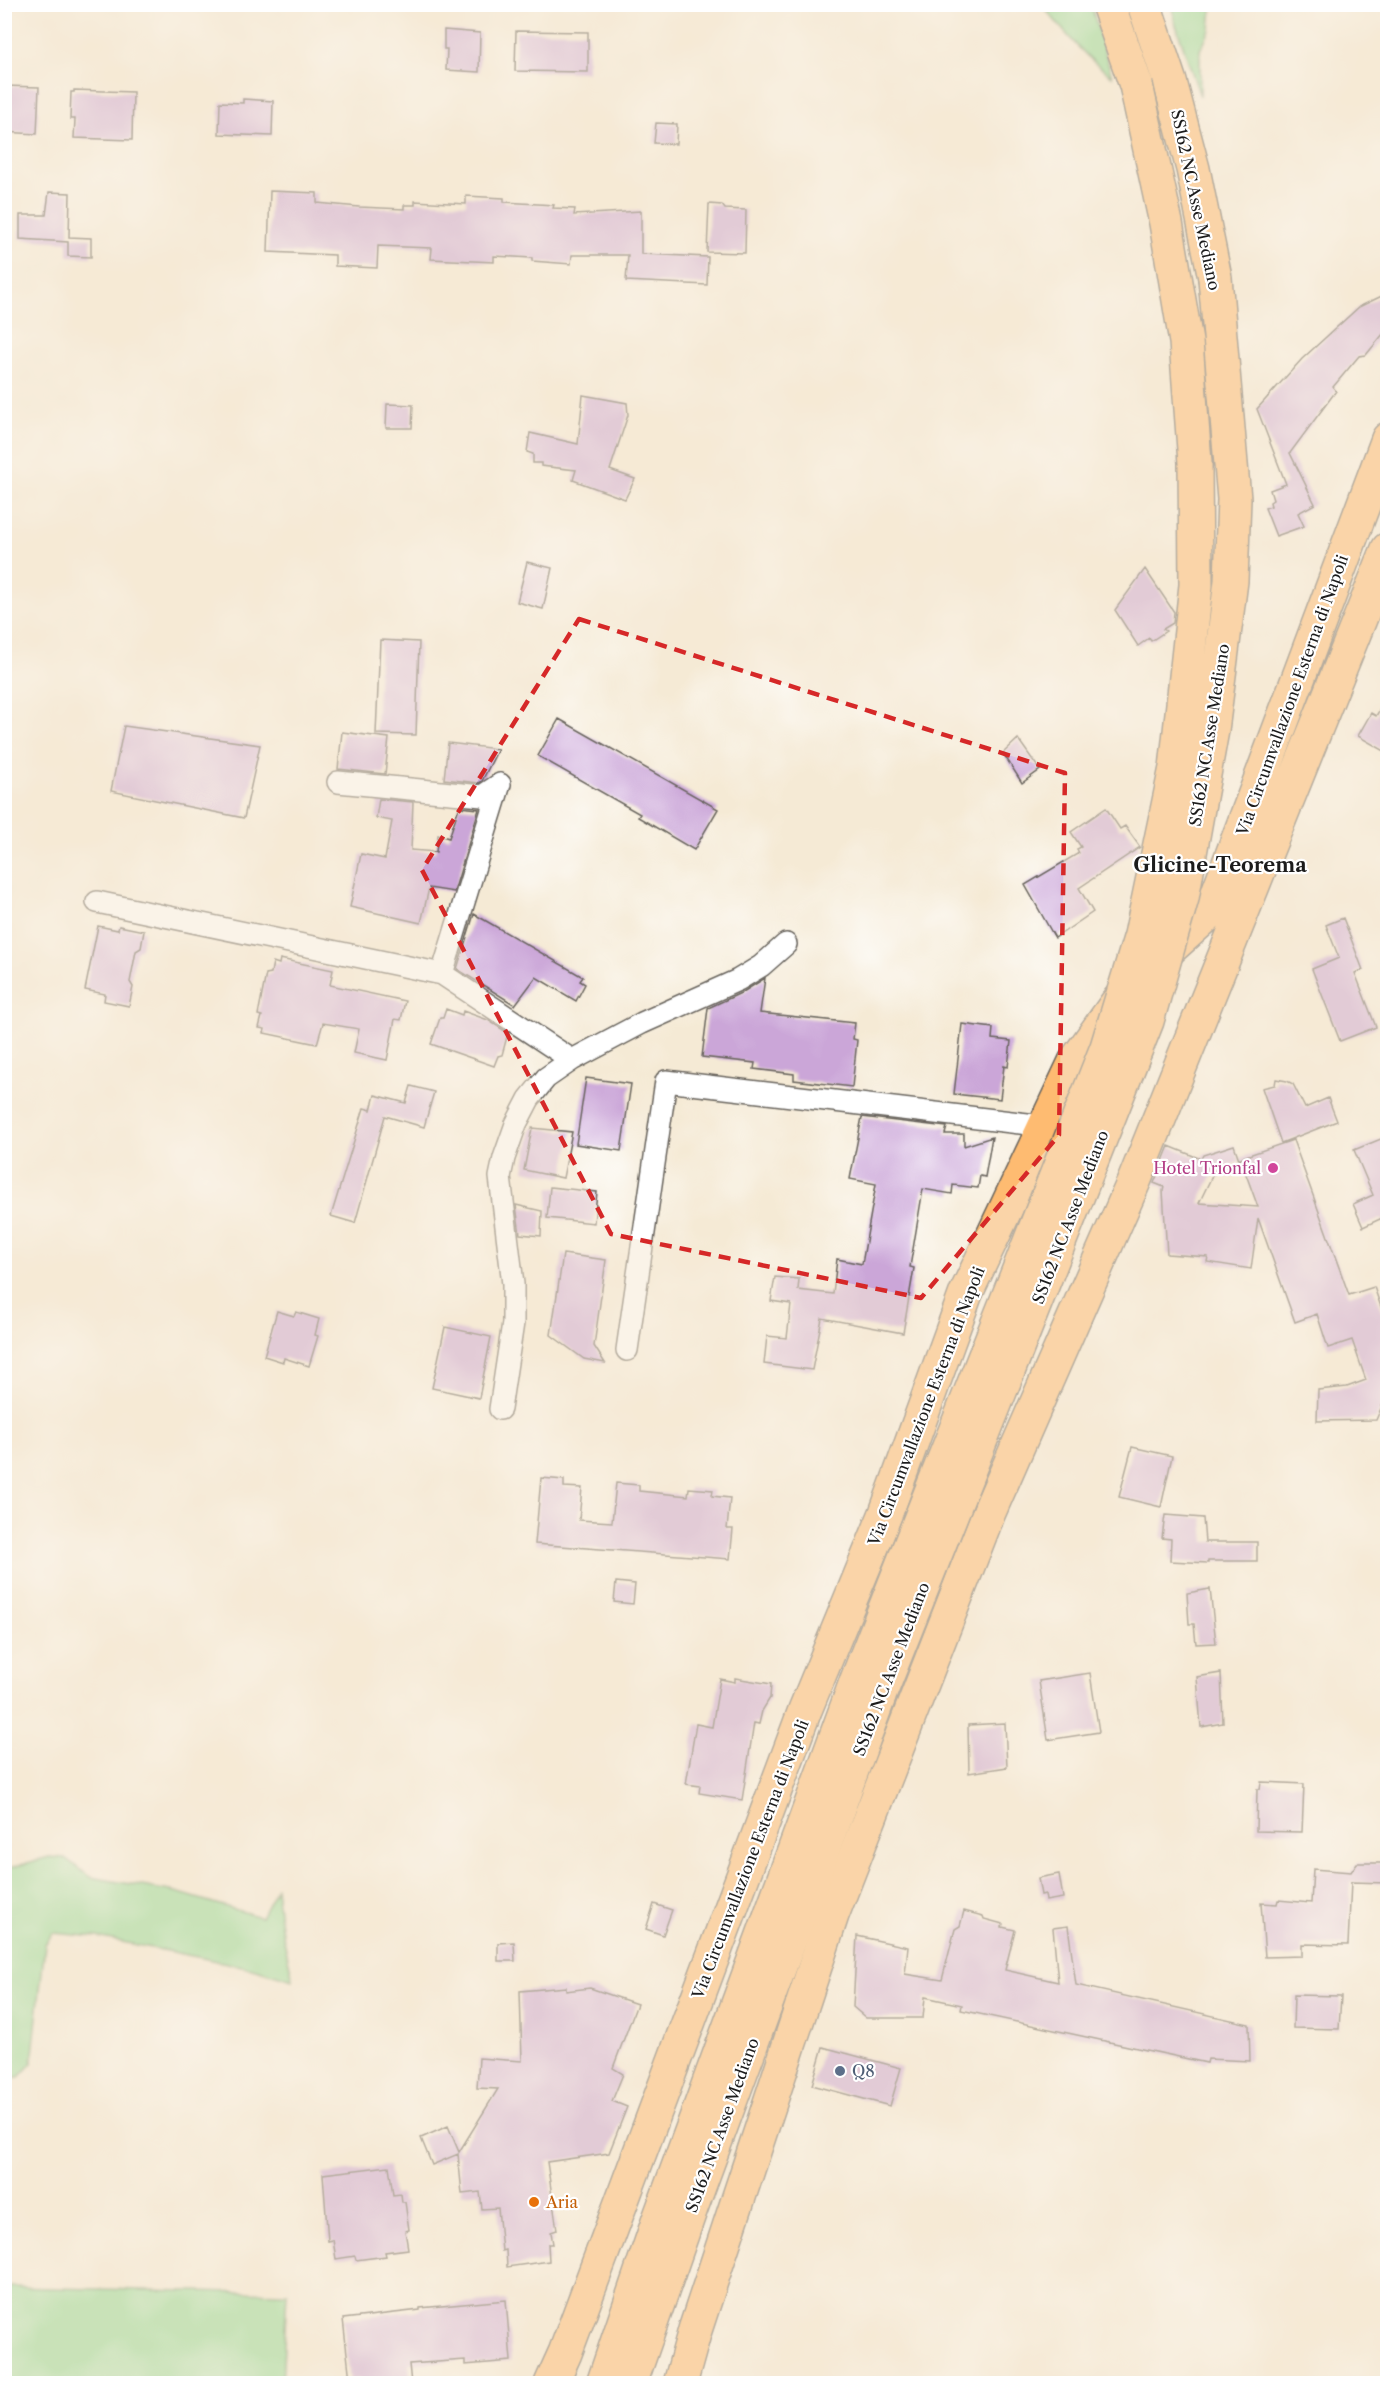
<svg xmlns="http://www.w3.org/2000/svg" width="1392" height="2388" font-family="'Libre Caslon Text',serif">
  <rect width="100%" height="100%" fill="#fff"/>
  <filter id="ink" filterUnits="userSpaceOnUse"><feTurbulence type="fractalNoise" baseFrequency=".0167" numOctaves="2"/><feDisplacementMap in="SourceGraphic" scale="12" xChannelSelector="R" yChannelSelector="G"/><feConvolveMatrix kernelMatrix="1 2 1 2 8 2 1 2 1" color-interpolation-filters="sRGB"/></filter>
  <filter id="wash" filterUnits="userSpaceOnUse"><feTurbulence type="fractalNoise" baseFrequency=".008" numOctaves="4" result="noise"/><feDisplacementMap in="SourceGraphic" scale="24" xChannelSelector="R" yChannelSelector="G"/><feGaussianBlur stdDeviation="1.35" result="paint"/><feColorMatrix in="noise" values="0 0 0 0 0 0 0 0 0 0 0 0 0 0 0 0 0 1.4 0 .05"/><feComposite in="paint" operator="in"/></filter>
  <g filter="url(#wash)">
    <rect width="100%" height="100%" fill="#f5ead5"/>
    <path fill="#92da95" stroke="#577b58" stroke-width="1.5" d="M 1042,5 L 1091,5 L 1112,76 C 1084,57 1063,30 1042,5 Z
      M 1173,5 L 1212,5 L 1210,30 L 1200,50 L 1200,96 L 1174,19 Z
      M 49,1857 L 65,1858 L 90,1877 L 176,1892 L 261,1917 L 276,1888 L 281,1927 L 293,1980 L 252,1968 L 97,1937 L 53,1933 L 45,1944 L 32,2063 L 19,2077 L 6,2078 L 5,2085 L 5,1869 Z
      M 5,2287 L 287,2293 L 282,2383 L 5,2383 Z"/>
    <g id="blocks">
      <path fill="#cba6d8" d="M 444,30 L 480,33 L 479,72 L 446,70 L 447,49 L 444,49 Z
        M 516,31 L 588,32 L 588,72 L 515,71 Z
        M 4,86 L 39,87 L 37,134 L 4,132 Z
        M 74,90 L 133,92 L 132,140 L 74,138 L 75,119 L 70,119 L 71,92 L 74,92 Z
        M 243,99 L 273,101 L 272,136 L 219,134 L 220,102 L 243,103 Z
        M 656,123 L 677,124 L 676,144 L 654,143 Z
        M 270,191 L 317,193 L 317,203 L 359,207 L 404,209 L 404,205 L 415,205 L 415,201 L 466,204 L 466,196 L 504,198 L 504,202 L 554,205 L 553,208 L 575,209 L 574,215 L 641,211 L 641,254 L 708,257 L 707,285 L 626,281 L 628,255 L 572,255 L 571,264 L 532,261 L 532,258 L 494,256 L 494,262 L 431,259 L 432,248 L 378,246 L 377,268 L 335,266 L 335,255 L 268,252 Z
        M 49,192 L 70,193 L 69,237 L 91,238 L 91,257 L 68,256 L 68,242 L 20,239 L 20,215 L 46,215 Z
        M 709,204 L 722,205 L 725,209 L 746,210 L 745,253 L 707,252 Z
        M 1388,293 L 1388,328 L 1366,355 L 1359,356 L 1333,387 L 1336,391 L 1290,453 L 1315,504 L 1298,513 L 1304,526 L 1276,536 L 1265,508 L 1271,506 L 1270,502 L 1273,500 L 1270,490 L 1286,484 L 1257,409 L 1302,359 L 1359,307 Z
        M 583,395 L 627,403 L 628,415 L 610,470 L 635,479 L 625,499 L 573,480 L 576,470 L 541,466 L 541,463 L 533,463 L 533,454 L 527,452 L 530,433 L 578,444 Z
        M 387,404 L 413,405 L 412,428 L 386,428 Z
        M 527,562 L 552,568 L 543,609 L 517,602 Z
        M 1145,569 L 1174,612 L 1173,623 L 1163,629 L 1166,631 L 1151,641 L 1149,638 L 1138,646 L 1115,610 Z
        M 380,640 L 419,642 L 416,735 L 376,734 Z
        M 1388,696 L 1388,753 L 1358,736 L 1371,713 L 1376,716 Z
        M 559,719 L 718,809 L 694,850 L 638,817 L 640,814 L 538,756 Z
        M 124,726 L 260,745 L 244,818 L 111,791 Z
        M 342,732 L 389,738 L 385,774 L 338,769 Z
        M 1018,739 L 1040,770 L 1022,783 L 1003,753 Z
        M 448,743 L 498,749 L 482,781 L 479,783 L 444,779 Z
        M 379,799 L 413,802 L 411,850 L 436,852 L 438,835 L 449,838 L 459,807 L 479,809 L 454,892 L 429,888 L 421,923 L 350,907 L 361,854 L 385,859 L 392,821 L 376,818 Z
        M 1106,808 L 1120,829 L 1125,826 L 1140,847 L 1079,888 L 1093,912 L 1055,938 L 1025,885 L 1079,853 L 1077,849 L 1081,847 L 1071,832 Z
        M 474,914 L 583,977 L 580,981 L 585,984 L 576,1001 L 536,977 L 515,1005 L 457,969 Z
        M 1343,918 L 1363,970 L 1355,973 L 1376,1027 L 1340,1041 L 1312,969 L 1339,958 L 1326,925 Z
        M 98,926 L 118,930 L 119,926 L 144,931 L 141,948 L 136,951 L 130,982 L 133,987 L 129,1006 L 104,1001 L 105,994 L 85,990 Z
        M 280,959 L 333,970 L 330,985 L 405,1001 L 401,1020 L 395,1019 L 387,1060 L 354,1053 L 359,1029 L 323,1023 L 317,1044 L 264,1033 L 265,1029 L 259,1028 L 262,1016 L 258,1015 L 266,974 L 271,973 L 273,962 L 279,964 Z
        M 765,978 L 760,1013 L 855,1023 L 853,1039 L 857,1040 L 852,1087 L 794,1080 L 794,1074 L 754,1069 L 755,1063 L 702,1057 L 708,1008 L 743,992 Z
        M 446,1009 L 462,1015 L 463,1011 L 488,1020 L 508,1033 L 502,1055 L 498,1056 L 494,1066 L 431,1044 L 440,1018 L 443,1018 Z
        M 962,1024 L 993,1028 L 992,1039 L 1011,1041 L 1008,1067 L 1004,1066 L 1000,1099 L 954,1094 Z
        M 586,1078 L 631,1084 L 621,1151 L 576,1144 Z
        M 1276,1079 L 1287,1081 L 1293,1084 L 1305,1108 L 1328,1098 L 1337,1121 L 1281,1143 L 1262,1088 L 1275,1085 Z
        M 411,1086 L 434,1092 L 424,1127 L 385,1116 L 355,1223 L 331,1216 L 364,1108 L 371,1110 L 375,1095 L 406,1103 Z
        M 862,1117 L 947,1127 L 945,1134 L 964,1134 L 964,1146 L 992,1137 L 985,1177 L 980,1176 L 978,1188 L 953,1185 L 952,1194 L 923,1189 L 910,1267 L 914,1268 L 903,1333 L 822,1318 L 812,1370 L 764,1364 L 767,1336 L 787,1338 L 791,1304 L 771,1301 L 775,1277 L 799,1279 L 798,1290 L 833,1294 L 837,1259 L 862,1264 L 876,1184 L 850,1179 Z
        M 532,1128 L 572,1132 L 563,1178 L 524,1170 Z
        M 1388,1136 L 1388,1230 L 1382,1218 L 1363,1227 L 1353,1204 L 1373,1195 L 1354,1150 Z
        M 1293,1140 L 1349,1295 L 1374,1287 L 1388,1327 L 1388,1392 L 1376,1420 L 1317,1421 L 1318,1390 L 1347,1387 L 1366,1380 L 1352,1340 L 1328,1348 L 1317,1314 L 1295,1322 L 1258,1218 L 1251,1269 L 1207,1262 L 1208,1257 L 1167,1254 L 1163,1191 L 1164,1187 L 1154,1183 L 1169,1146 L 1201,1159 L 1203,1155 L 1234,1145 L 1240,1162 L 1215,1170 L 1199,1203 L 1258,1207 L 1240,1158 Z
        M 550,1187 L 597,1192 L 594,1223 L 547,1218 Z
        M 516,1205 L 542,1211 L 541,1236 L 520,1234 Z
        M 563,1254 L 606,1260 L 594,1346 L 605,1363 L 584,1359 L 551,1335 Z
        M 277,1311 L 294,1316 L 296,1312 L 319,1319 L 315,1335 L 318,1336 L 309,1366 L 284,1358 L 283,1362 L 264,1356 Z
        M 445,1327 L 491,1337 L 479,1398 L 432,1388 Z
        M 1132,1447 L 1172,1456 L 1161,1507 L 1119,1497 Z
        M 541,1478 L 564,1480 L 564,1487 L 582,1488 L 579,1520 L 612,1522 L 616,1483 L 639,1485 L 639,1491 L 688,1496 L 689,1488 L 713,1490 L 712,1496 L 730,1498 L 727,1529 L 733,1529 L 730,1559 L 535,1544 Z
        M 1165,1515 L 1203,1518 L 1205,1542 L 1257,1542 L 1257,1561 L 1208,1561 L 1208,1563 L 1170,1561 L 1171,1539 L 1162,1538 Z
        M 616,1582 L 635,1584 L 633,1604 L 614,1602 Z
        M 1210,1589 L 1216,1643 L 1196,1644 L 1194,1624 L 1189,1624 L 1187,1593 Z
        M 1090,1673 L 1099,1732 L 1048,1740 L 1039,1681 Z
        M 1221,1673 L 1223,1723 L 1201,1727 L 1197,1677 Z
        M 735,1678 L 771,1684 L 770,1698 L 762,1711 L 759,1724 L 754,1723 L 742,1800 L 699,1793 L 700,1786 L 686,1784 L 696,1724 L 712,1727 L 720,1679 L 735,1682 Z
        M 1005,1723 L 1007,1767 L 969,1773 L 968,1725 Z
        M 1261,1782 L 1304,1784 L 1302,1832 L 1256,1831 L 1257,1789 L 1260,1789 Z
        M 1357,1863 L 1388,1863 L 1388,1883 L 1351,1882 L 1348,1945 L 1302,1944 L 1302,1956 L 1265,1957 L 1261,1903 L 1277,1904 L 1278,1900 L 1311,1903 L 1313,1869 L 1351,1872 Z
        M 1059,1874 L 1063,1898 L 1046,1901 L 1045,1894 L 1041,1895 L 1038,1878 Z
        M 654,1904 L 672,1910 L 663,1935 L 646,1929 Z
        M 964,1911 L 983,1916 L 984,1919 L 1003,1924 L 1002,1927 L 1015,1930 L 1005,1970 L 1058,1982 L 1053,1928 L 1068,1926 L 1076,1985 L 1249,2024 L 1250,2061 L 1208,2059 L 1207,2063 L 961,2010 L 962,2005 L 925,1997 L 923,2018 L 866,2018 L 853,2007 L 857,1936 L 908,1947 L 905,1974 L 942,1980 L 955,1929 L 960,1926 Z
        M 514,1942 L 515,1961 L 498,1961 L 498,1943 Z
        M 566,1987 L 566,1991 L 590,1988 L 637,2004 L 613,2068 L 623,2074 L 612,2101 L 627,2107 L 609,2153 L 547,2162 L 557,2230 L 551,2232 L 553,2244 L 548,2244 L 549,2261 L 507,2267 L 506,2250 L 502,2251 L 498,2208 L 482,2209 L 480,2192 L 462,2194 L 458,2154 L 432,2165 L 421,2138 L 448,2126 L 459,2152 L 498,2089 L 477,2088 L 479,2058 L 522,2061 L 520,1991 Z
        M 1294,1995 L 1341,1996 L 1339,2029 L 1293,2028 Z
        M 823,2047 L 901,2068 L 890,2106 L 812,2085 Z
        M 389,2166 L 393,2195 L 401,2194 L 402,2202 L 405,2202 L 409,2230 L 405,2231 L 408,2249 L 385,2252 L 386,2256 L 356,2260 L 355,2256 L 336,2259 L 333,2240 L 328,2241 L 323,2174 Z
        M 506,2300 L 511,2361 L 465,2365 L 465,2360 L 409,2364 L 411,2384 L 359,2384 L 359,2379 L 350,2380 L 343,2319 L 420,2310 L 420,2308 Z"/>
    </g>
  </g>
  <g filter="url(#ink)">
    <use href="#blocks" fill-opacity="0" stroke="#68645d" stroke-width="1.5"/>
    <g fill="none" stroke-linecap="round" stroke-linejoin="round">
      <defs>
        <path id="minor" d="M 338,782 L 482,796 L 500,784
          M 500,784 L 442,974 L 572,1060
          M 97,902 L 442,974
          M 627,1350 L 666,1081 L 1045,1126
          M 500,1409 L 513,1323 L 513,1284 L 500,1177 L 504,1158 L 516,1124 L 529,1099 L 546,1078 L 572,1060 L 642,1023 L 738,980 L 761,966 L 786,944"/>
        <path id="primary" d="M 1156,961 L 1206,916 L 1217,895 L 1388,439
          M 551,2384 L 565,2353 L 805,1710 L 886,1513 L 966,1293 L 1075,1062 L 1119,1000
          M 680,2384 L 695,2330 L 832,1915 L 989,1512 L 1135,1179 L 1388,549"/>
        <path id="trunk" d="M 1108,4 L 1136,85
          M 1144,4 L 1170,82 L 1193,169 L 1215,278
          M 603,2384 L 658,2222 L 856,1682
          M 630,2384 L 691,2208 L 880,1694"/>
      </defs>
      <use href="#minor" stroke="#68645d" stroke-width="24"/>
      <use href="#primary" stroke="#68645d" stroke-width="36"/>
      <use href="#trunk" stroke="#68645d" stroke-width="36"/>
      <use href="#minor" stroke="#fff" stroke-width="21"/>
      <use href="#primary" stroke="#febb71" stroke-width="33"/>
      <use href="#trunk" stroke="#febb71" stroke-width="33"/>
      <defs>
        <path id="trunk-bridge" d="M 856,1682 L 1107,1047 L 1141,935 L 1176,768 L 1196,585 L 1195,463 L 1186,342 L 1166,223 L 1136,85
          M 880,1694 L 1147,1021 L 1182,898 L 1212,730 L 1231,581 L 1234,499 L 1215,278"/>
      </defs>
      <use href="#trunk-bridge" stroke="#68645d" stroke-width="36" stroke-linecap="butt"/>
      <use href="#trunk-bridge" stroke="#febb71" stroke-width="33"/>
    </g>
  </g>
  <path d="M0 0H1392V2388H0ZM 579,619 L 1065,773 L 1059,1135 L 921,1298 L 611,1234 L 422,870 Z" fill="#f5ead5" fill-opacity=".55" fill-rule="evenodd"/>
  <path fill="none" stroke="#d62828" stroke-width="4.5" stroke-dasharray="12 8" stroke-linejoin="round" d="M 579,619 L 1065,773 L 1059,1135 L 921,1298 L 611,1234 L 422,870 Z"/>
  <circle fill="#d1479c" stroke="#fff" stroke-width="2" cx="1273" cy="1168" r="6"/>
  <circle fill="#5c6f8a" stroke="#fff" stroke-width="2" cx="840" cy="2071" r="6"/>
  <circle fill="#e8710a" stroke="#fff" stroke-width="2" cx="534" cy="2202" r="6"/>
  <g text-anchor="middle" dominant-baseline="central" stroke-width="4.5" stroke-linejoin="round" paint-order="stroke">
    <g font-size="16" fill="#1c1c1c" stroke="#fff">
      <text transform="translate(1196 200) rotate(78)">SS162 NC Asse Mediano</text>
      <text transform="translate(1292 695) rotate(-70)">Via Circumvallazione Esterna di Napoli</text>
      <text transform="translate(1209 735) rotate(-81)">SS162 NC Asse Mediano</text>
      <text transform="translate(1070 1217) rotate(-69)">SS162 NC Asse Mediano</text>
      <text transform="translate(926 1406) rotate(-69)">Via Circumvallazione Esterna di Napoli</text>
      <text transform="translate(891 1669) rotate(-69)">SS162 NC Asse Mediano</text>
      <text transform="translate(750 1859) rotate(-69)">Via Circumvallazione Esterna di Napoli</text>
      <text transform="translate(722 2125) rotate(-70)">SS162 NC Asse Mediano</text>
    </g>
    <g font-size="16" fill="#b23c85" stroke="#fff" text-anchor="end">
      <text x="1261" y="1168">Hotel Trionfal</text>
    </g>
    <g font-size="16" fill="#4e5e75" stroke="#fff" text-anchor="start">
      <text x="852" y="2071">Q8</text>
    </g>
    <g font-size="16" fill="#c56008" stroke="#fff" text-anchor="start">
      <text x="546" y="2202">Aria</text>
    </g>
    <g font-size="20" font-weight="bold" fill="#1c1c1c" stroke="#fff">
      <text x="1220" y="865">Glicine-Teorema</text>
    </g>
  </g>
  <rect width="1392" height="2388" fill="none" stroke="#fff" stroke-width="24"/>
</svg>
